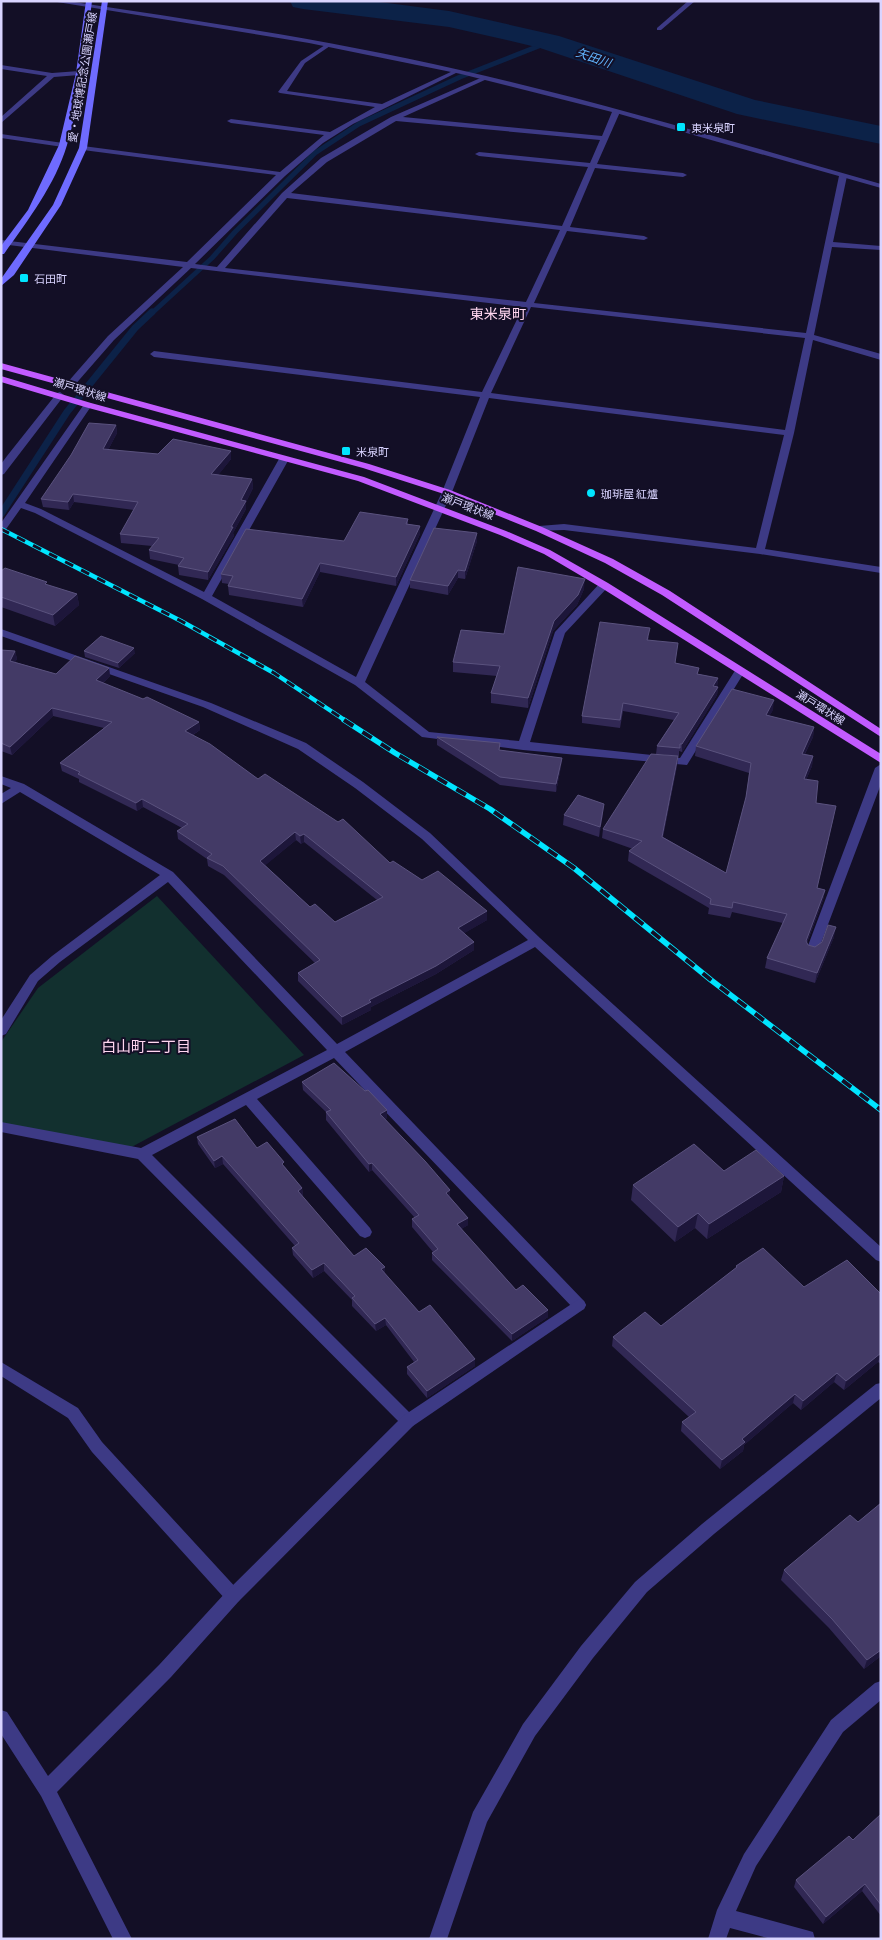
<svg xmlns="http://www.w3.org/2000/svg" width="882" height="1940" font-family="Commissioner,'Noto Sans JP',sans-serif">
  <rect width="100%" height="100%" fill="#130f26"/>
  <path fill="#12302f" d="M 157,896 L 304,1055 L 124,1151 L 1,1125 L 1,1042 L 38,988 Z"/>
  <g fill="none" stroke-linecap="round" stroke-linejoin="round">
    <path stroke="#0c2248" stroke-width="5" d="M 151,314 L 212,258 L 235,232 L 315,153 L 359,124 L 460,77 L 549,42"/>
    <path stroke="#0c2248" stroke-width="7" d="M 1,514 L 67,412 L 135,328 L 152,312"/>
    <path fill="#0c2248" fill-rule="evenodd" d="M 290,1 L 372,1 L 449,11 L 559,36 L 755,100 L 881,126 L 881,144 L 737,114 L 540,48 L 511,41 L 449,27 L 303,9 L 293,7 Z"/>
    <path fill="#3d3a85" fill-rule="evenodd" d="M 688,1 L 695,1 L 661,30 L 657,30 L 657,28 Z"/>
    <path fill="#3d3a85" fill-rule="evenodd" d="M 328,43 L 330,44 L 330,46 L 305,63 L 287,91 L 382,104 L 455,70 L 460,71 L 353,124 L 323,143 L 285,176 L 195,264 L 217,267 L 282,193 L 321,158 L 391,117 L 485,76 L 488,78 L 487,79 L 403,117 L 602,136 L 612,112 L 616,110 L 620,112 L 597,164 L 683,173 L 687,175 L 683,177 L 595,168 L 570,227 L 644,236 L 648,238 L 644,240 L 567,231 L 534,303 L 806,333 L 839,176 L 843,174 L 847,176 L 833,242 L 881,246 L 881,250 L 832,247 L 814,335 L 881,354 L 881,360 L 813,340 L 794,433 L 765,549 L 881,567 L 881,573 L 760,554 L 564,530 L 536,531 L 536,527 L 539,526 L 564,524 L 756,548 L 784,435 L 489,398 L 452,492 L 365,682 L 429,732 L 519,741 L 555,632 L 600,583 L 608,583 L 608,587 L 565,633 L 530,742 L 680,758 L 736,669 L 744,669 L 745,671 L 687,765 L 523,750 L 422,737 L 355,685 L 202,599 L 35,513 L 21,508 L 4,532 L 1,533 L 1,523 L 85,403 L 91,403 L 92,405 L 25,503 L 41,509 L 204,592 L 279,459 L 284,456 L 287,457 L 289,459 L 212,596 L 356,677 L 442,492 L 480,397 L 154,357 L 150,354 L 154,351 L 482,392 L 523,307 L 191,268 L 114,340 L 73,387 L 70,388 L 66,385 L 67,383 L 108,336 L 183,267 L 1,244 L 1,240 L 187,262 L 276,175 L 83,150 L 79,148 L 83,146 L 280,172 L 324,135 L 231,123 L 227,121 L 231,119 L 330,132 L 375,107 L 280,93 L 278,92 L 301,61 ZM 396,121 L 600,140 L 590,163 L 479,152 L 475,154 L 479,156 L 588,167 L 562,226 L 291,193 L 327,162 ZM 287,198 L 560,230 L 526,302 L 225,268 ZM 531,307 L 805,338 L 785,430 L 491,393 Z
      M 1,65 L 52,73 L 79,71 L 82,73 L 79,75 L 54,77 L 1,123 L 1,117 L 47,76 L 1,69 Z
      M 1,134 L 63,143 L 67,145 L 63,147 L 1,138 Z
      M 60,392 L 64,395 L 63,397 L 4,474 L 1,475 L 1,464 L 7,456 L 57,393 Z
      M 1,629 L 211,703 L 306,743 L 363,782 L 430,833 L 540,938 L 881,1247 L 881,1262 L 876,1260 L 535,947 L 345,1052 L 584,1301 L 586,1305 L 584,1309 L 579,1311 L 574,1309 L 334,1058 L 257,1099 L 370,1228 L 372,1232 L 370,1236 L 365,1238 L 360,1236 L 246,1105 L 152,1155 L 413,1416 L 416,1421 L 413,1426 L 408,1428 L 403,1426 L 138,1159 L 1,1132 L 1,1122 L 141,1148 L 327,1050 L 168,882 L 60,962 L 38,981 L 6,1034 L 1,1036 L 1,1020 L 30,975 L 52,956 L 160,875 L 20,792 L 1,804 L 1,794 L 11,788 L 1,784 L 1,776 L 24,784 L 173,872 L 337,1044 L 528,940 L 422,839 L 355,788 L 298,749 L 203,707 L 1,636 Z
      M 881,764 L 881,784 L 818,951 L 812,955 L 808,954 L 806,951 L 875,768 Z
      M 1,1362 L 78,1408 L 102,1442 L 239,1591 L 241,1596 L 239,1601 L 233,1604 L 227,1601 L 92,1452 L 68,1418 L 1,1376 Z
      M 881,1681 L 881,1700 L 843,1732 L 756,1866 L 736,1911 L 806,1930 L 813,1932 L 815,1939 L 771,1939 L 730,1928 L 726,1939 L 708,1939 L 717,1910 L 744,1854 L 831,1720 L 875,1683 Z"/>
    <path fill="#3d3a85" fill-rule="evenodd" d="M 51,1 L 68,1 C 199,21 331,40 460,70 C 602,102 741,144 881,184 L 881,188 L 616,113 L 461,74 L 309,43 Z
      M 579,1299 L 584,1301 L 586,1305 L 584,1309 L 413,1426 L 239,1601 L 171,1677 L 57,1792 L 132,1939 L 113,1939 L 41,1796 L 1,1734 L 1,1710 L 7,1712 L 48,1776 L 159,1665 L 227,1591 L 403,1416 Z
      M 881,1383 L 881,1398 L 714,1534 L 647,1592 L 593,1658 L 535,1736 L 487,1822 L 447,1939 L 429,1939 L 473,1812 L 523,1724 L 581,1646 L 635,1582 L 702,1524 L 876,1384 Z"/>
    <path fill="#6f6bff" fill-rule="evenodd" d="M 86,1 L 92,1 C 86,49 81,98 67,145 C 55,185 28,220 4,254 L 1,254 L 1,246 L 28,210 L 59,145 L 76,73 Z
      M 102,1 L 108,1 L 87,148 L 61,205 L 14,275 L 1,286 L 1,279 L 53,205 L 79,148 Z"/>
    <path fill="#c25bff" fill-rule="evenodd" d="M 1,363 L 369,464 L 450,490 L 542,527 L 613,559 L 670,591 L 881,729 L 881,737 L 662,595 L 605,563 L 536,531 L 444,494 L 363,468 L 1,369 Z
      M 1,376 L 91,403 L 364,477 L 506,531 L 550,550 L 608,583 L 881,754 L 881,763 L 600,587 L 544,554 L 500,535 L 358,481 L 85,407 L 1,382 Z"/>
    <defs>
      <path id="rail-far1" d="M 1,529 L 181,621 L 274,673 L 346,721"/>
      <path id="rail" d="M 344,720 L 395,753 L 490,809 L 574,868 L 711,980 L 881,1110"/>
    </defs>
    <use href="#rail-far1" stroke="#00e5ff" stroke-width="4.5"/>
    <use href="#rail" stroke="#00e5ff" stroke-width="5.5"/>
    <use href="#rail-far1" stroke="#130f26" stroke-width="3" stroke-dasharray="9" stroke-linecap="butt"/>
    <use href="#rail" stroke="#130f26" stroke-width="4" stroke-dasharray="11" stroke-linecap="butt"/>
  </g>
  <path fill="#312854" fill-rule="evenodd" d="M 116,425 L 117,433 L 108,450 L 158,454 L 231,451 L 231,459 L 218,475 L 252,479 L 253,488 L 246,502 L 246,509 L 233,533 L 234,536 L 208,580 L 179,575 L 178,566 L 179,565 L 150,559 L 149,550 L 152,546 L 121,543 L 120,534 L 134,510 L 74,502 L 69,510 L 43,507 L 41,499 Z
    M 408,519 L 408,524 L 420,526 L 420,534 L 396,586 L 320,572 L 303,607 L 229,595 L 228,586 L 229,584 L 222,583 L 221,574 L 344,541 Z
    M 477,533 L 477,541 L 465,579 L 458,578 L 448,595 L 410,588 L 410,580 Z
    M 1,571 L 77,594 L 79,605 L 55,626 L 1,607 Z
    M 584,589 L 577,605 L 553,631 L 528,708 L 491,703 L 491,693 L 497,676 L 453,672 L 453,662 Z
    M 649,636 L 648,640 L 676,663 L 699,668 L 698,674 L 718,678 L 717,687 L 718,687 L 717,695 L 682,752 L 679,751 L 679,756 L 656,754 L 657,746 L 674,720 L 623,711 L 620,728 L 582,723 L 582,716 Z
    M 1,650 L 15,651 L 17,659 L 15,662 L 56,674 L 109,668 L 110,676 L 103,683 L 199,722 L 200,730 L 193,735 L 258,779 L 390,863 L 422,880 L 487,920 L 464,933 L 474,950 L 436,974 L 371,1007 L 371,1010 L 342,1025 L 298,981 L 298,973 L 315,963 L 224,875 L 208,866 L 207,859 L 178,839 L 177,831 L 182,828 L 143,807 L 137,811 L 79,782 L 79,779 L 62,771 L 60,763 L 104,728 L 53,716 L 12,755 L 1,751 ZM 296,840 L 301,844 L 304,842 L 377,900 L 335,922 L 310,907 L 265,865 Z
    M 84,651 L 135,653 L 119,668 L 85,657 Z
    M 773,710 L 769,716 L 814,727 L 813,737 L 805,754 L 813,756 L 812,766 L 806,780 L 816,803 L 834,816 L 817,888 L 825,890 L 823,900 L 807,943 L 808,945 L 815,947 L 834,937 L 815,983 L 765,968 L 767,958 L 783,923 L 732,912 L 730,918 L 708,914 L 709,908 L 628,861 L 629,851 L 633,849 L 602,838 L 603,829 L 678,756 L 677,766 L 663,837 L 726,873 L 746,799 L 749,773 L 695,756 L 696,746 Z
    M 437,737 L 499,750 L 562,758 L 561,766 L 556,792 L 500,785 L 437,745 Z
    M 603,814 L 599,837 L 563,825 L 564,815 Z
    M 302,1082 L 387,1118 L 385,1119 L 450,1197 L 468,1218 L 468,1225 L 461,1229 L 516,1290 L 548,1317 L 512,1341 L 432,1260 L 432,1253 L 433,1252 L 412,1227 L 412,1219 L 415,1218 L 372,1170 L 369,1172 L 326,1120 L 326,1112 L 303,1090 Z
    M 197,1137 L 257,1148 L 285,1167 L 302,1188 L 303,1196 L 302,1196 L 354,1256 L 385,1274 L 419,1312 L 475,1359 L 475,1366 L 427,1398 L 407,1374 L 407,1367 L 414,1362 L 386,1325 L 376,1331 L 352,1306 L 352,1300 L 324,1271 L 313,1278 L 293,1255 L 292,1248 L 295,1246 L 223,1164 L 215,1168 L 198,1144 Z
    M 724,1171 L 784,1176 L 781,1192 L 707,1239 L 695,1228 L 675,1242 L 631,1200 L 633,1185 Z
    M 736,1266 L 804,1287 L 881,1294 L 881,1364 L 878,1362 L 844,1390 L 834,1382 L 801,1410 L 793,1403 L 744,1445 L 743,1451 L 720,1469 L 681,1431 L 682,1422 L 689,1417 L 612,1346 L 613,1337 L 661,1326 L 736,1268 Z
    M 881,1503 L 881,1656 L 864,1669 L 829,1628 L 781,1580 L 784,1570 L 858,1522 Z
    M 881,1814 L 881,1916 L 862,1891 L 823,1924 L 794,1887 L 796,1880 L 853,1840 Z"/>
  <path fill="#1d163a" d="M 116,425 L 117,433 L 104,458 L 103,449 Z
    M 231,451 L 231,459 L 212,483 L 211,474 Z
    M 252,479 L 253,488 L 246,502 L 246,509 L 233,533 L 234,536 L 208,580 L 208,572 L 241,500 Z
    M 73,494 L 74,502 L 69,510 L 68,502 Z
    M 420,526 L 420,534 L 396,586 L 396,577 Z
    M 477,533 L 477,541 L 465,579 L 465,571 Z
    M 320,563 L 320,572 L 303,607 L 302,599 Z
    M 458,570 L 458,578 L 448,595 L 448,586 Z
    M 585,579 L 584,589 L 577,605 L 553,631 L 528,708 L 528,698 L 554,621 Z
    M 77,594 L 79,605 L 55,626 L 53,615 Z
    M 134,648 L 135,653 L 119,668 L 118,663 Z
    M 15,651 L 17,659 L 12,669 L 10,661 Z
    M 109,668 L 110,676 L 97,688 L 96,680 Z
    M 718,678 L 717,686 L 712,694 L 713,686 Z
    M 718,687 L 717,695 L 682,752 L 682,744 Z
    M 774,700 L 773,710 L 764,725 L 766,715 Z
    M 52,708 L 53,716 L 12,755 L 10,747 Z
    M 199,722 L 200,730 L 186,739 L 185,731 Z
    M 814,727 L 813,737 L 800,763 L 802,754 Z
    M 678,756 L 677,766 L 661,846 L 662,837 Z
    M 813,756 L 812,766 L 802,789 L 804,779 Z
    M 562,758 L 561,766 L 556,792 L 556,784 Z
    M 142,799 L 143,807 L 137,811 L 136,803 Z
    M 604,804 L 603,814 L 599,837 L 600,827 Z
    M 295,832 L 296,840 L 261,869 L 260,861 Z
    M 304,834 L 304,842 L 301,844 L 300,836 Z
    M 825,890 L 823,900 L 804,950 L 806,941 Z
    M 487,911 L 487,920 L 458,937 L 458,928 Z
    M 836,927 L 834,937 L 815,983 L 817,973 Z
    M 474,942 L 474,950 L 436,974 L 371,1007 L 371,1010 L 342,1025 L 342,1017 L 369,1000 Z
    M 387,1110 L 387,1118 L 381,1122 L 380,1114 Z
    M 222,1156 L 223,1164 L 215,1168 L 214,1161 Z
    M 372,1163 L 372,1170 L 369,1172 L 369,1164 Z
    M 784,1176 L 781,1192 L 707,1239 L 709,1224 Z
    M 302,1188 L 303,1196 L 298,1198 L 298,1191 Z
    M 450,1190 L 450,1198 L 446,1193 Z
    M 698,1213 L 695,1228 L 675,1242 L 678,1227 Z
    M 468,1218 L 468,1225 L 457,1232 L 457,1224 Z
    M 324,1263 L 324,1271 L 313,1278 L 312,1270 Z
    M 385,1267 L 385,1274 L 381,1269 Z
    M 548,1310 L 548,1317 L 512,1341 L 512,1334 Z
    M 385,1318 L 386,1325 L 376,1331 L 375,1324 Z
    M 881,1353 L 878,1362 L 844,1390 L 846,1381 Z
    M 475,1359 L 475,1366 L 427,1398 L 427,1391 Z
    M 837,1373 L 834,1382 L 801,1410 L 803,1401 Z
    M 795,1394 L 793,1403 L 744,1445 L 743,1451 L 720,1469 L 722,1460 L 742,1439 Z
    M 881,1650 L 881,1656 L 864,1669 L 867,1660 Z
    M 865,1884 L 862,1891 L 823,1924 L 826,1917 Z"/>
  <path fill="#433a66" stroke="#5a527e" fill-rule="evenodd" d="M 89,423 L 116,425 L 103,449 L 158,454 L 173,439 L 231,451 L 211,474 L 252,479 L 241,500 L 246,501 L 231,527 L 233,527 L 208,572 L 178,566 L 184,558 L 149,550 L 159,538 L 120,534 L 138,502 L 73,494 L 68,502 L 41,499 L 71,455 Z
    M 360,512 L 408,519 L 406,524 L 420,526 L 396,577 L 320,563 L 302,599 L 228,586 L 233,576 L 221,574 L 246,529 L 344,541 Z
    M 434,528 L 477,533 L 465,571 L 458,570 L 448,586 L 410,580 Z
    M 518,567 L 585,579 L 578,595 L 554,621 L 528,698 L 491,693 L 500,666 L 453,662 L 461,630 L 504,634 Z
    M 5,568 L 47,582 L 45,584 L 77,594 L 53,615 L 1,597 L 1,571 Z
    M 600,622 L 650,628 L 647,640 L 678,643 L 675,663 L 699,668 L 697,674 L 718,678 L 713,686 L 718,687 L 682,744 L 680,744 L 680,748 L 657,746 L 679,713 L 623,703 L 620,720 L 582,716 Z
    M 101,636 L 134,648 L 118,663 L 84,651 Z
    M 1,650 L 15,651 L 10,661 L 56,674 L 75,656 L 109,668 L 96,680 L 143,699 L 147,697 L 199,722 L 185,731 L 210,744 L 258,779 L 265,774 L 338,822 L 343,819 L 390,863 L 393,861 L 422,880 L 438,871 L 487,911 L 458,928 L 474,942 L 436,966 L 369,1000 L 371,1002 L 342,1017 L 298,973 L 320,960 L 223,866 L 207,858 L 212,854 L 177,831 L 188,824 L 142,799 L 136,803 L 78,774 L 80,772 L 60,763 L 112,722 L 52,708 L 10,747 L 1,743 ZM 295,832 L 300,836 L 304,834 L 383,897 L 335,922 L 315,904 L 310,907 L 260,861 Z
    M 732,689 L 774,700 L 766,715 L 814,727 L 802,754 L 813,756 L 804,779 L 818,781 L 816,803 L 836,806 L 817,888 L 825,890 L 806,941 L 808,945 L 815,947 L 822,942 L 828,925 L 836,927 L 817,973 L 767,958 L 787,914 L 733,902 L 732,908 L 710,904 L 711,899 L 629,851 L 642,841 L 603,829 L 651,754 L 678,756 L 662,837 L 726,873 L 746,797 L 751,763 L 696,746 Z
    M 437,737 L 500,743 L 499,750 L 562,758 L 556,784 L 500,777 Z
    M 578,795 L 604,804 L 600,827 L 564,815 Z
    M 334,1063 L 365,1091 L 368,1090 L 387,1110 L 380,1114 L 425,1161 L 450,1190 L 446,1193 L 468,1218 L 457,1224 L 516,1290 L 523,1285 L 548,1310 L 512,1334 L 432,1253 L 438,1249 L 412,1219 L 419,1215 L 372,1163 L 369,1164 L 326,1112 L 331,1110 L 302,1082 Z
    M 235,1119 L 257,1148 L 267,1142 L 284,1162 L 282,1164 L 302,1188 L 298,1191 L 354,1256 L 366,1248 L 385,1267 L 381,1269 L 419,1312 L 430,1305 L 475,1359 L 427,1391 L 407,1367 L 418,1360 L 385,1318 L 375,1324 L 352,1298 L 355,1296 L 324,1263 L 312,1270 L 292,1248 L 299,1243 L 222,1156 L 214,1161 L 197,1137 Z
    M 694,1144 L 724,1171 L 756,1150 L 784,1176 L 709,1224 L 698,1213 L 678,1227 L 633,1185 Z
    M 763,1248 L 804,1287 L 847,1260 L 881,1294 L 881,1353 L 846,1381 L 837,1373 L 803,1401 L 795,1394 L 742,1439 L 745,1442 L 722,1460 L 682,1422 L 696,1412 L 613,1337 L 645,1312 L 661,1326 L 737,1267 L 736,1266 Z
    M 881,1503 L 881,1650 L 867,1660 L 832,1619 L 784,1570 L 850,1515 L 858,1522 Z
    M 881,1814 L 881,1905 L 865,1884 L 826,1917 L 796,1880 L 849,1836 L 853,1840 Z"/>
  <g fill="#00e5ff" stroke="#130f26" stroke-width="2">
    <rect x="676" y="122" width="10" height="10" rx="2.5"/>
    <rect x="19" y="273" width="10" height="10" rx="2.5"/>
    <rect x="341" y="446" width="10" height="10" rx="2.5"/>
    <circle cx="591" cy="493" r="5"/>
  </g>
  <g text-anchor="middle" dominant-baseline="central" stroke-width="4" stroke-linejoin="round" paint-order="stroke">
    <g font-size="11" fill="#d9d4ff" stroke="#130f26">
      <text transform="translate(82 77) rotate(-81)">愛・地球博記念公園瀬戸線</text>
      <text transform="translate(80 389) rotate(17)">瀬戸環状線</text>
      <text transform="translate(468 506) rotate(21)">瀬戸環状線</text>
      <text transform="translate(821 707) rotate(32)">瀬戸環状線</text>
    </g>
    <g font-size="11" fill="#d9d4ff" stroke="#130f26" text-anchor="start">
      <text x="691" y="127">東米泉町</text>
      <text x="34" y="278">石田町</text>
      <text x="356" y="451">米泉町</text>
      <text x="601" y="493">珈琲屋 紅爐</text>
    </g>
    <g font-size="12" font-style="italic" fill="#62b6ff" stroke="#130f26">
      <text transform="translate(594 57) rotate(19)">矢田川</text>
    </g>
    <g font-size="14" fill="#ffd6f0" stroke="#130f26">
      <text x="498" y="313">東米泉町</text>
    </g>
    <g font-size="15" fill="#ffd6f0" stroke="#130f26">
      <text x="146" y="1046">白山町二丁目</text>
    </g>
  </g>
  <rect width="882" height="1940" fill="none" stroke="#d9d4ff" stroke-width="5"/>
</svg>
